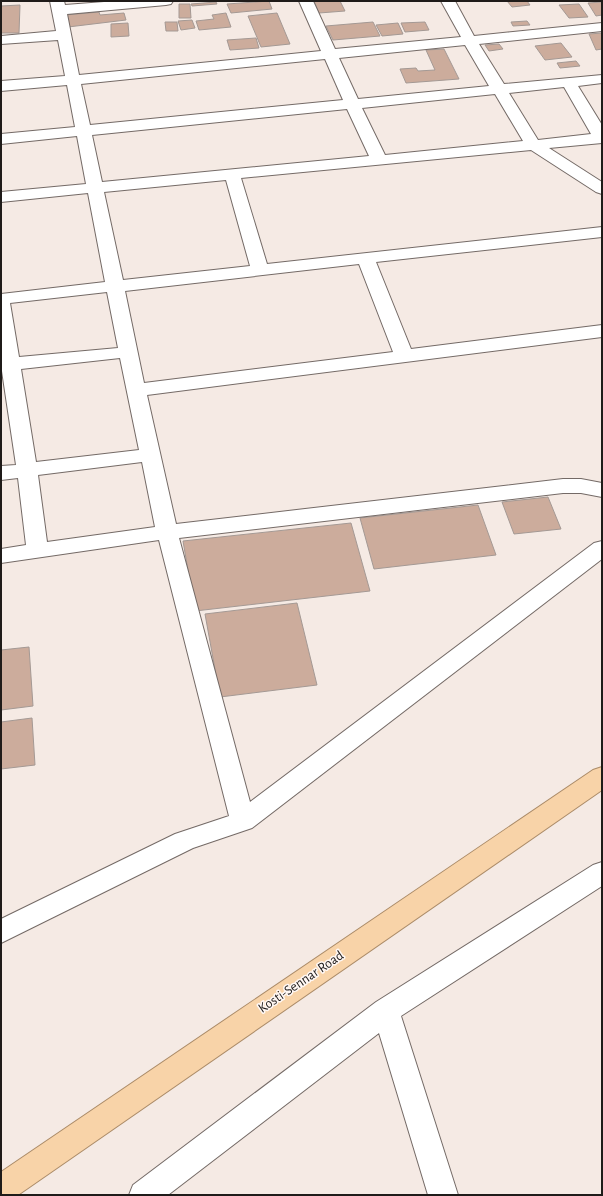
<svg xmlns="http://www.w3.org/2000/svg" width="603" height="1196" font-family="'Alegreya Sans',sans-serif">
  <rect width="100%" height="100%" fill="#f5eae4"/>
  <path fill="#ccac9c" stroke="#a49994" d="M 269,1 L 272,9 L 231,13 L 227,4 Z
    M 314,1 L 340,1 L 345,11 L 319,13 Z
    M 507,1 L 527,1 L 530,5 L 512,7 Z
    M 216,2 L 217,4 L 192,6 L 191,4 Z
    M 602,2 L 602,15 L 596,16 L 588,3 Z
    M 179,4 L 190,4 L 191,18 L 179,18 Z
    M 579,4 L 588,17 L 569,18 L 559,5 Z
    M 20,5 L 19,33 L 1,33 L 1,6 Z
    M 99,12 L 100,15 L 124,13 L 126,20 L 68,27 L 65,15 Z
    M 226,13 L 231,27 L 199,30 L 196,21 L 214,19 L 212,15 Z
    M 277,13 L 290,44 L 261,47 L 248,16 Z
    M 192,20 L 195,28 L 181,30 L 178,21 Z
    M 527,21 L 530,25 L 513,26 L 511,22 Z
    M 165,22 L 177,22 L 178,31 L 166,31 Z
    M 373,22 L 380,36 L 333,40 L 326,26 Z
    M 425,22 L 429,30 L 405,32 L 401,23 Z
    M 128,23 L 129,36 L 111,37 L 111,24 Z
    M 398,23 L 403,34 L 382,36 L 376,25 Z
    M 602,33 L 602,49 L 596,50 L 589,34 Z
    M 256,38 L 259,48 L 230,50 L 227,40 Z
    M 561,43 L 572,57 L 545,60 L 535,46 Z
    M 499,44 L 503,49 L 489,51 L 485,45 Z
    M 444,49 L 459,79 L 406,83 L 400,69 L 416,68 L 418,71 L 435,70 L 426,50 Z
    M 576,61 L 580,66 L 560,68 L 557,63 Z
    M 548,497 L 561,529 L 514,534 L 502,502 Z
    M 478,505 L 496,555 L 374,569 L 360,518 Z
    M 351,523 L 370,591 L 195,611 L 183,541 Z
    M 297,603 L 317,685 L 220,697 L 205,614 Z
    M 29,647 L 33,706 L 1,710 L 1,650 Z
    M 32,718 L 35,765 L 1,769 L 1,722 Z"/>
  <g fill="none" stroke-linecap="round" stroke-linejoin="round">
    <defs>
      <path id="minor" d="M 50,1 L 64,1 L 65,5 L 117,1 L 173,1 L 171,4 L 166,5 L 67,14 L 79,75 L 321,51 L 299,1 L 313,1 L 335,49 L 461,37 L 441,1 L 455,1 L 474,36 L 602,23 L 602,31 L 479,44 L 504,84 L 602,75 L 602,83 L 578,86 L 602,125 L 602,143 L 549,148 L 602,182 L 602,194 L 596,192 L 531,150 L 241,178 L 267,264 L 602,227 L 602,237 L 376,262 L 411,349 L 602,325 L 602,337 L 147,395 L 176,524 L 563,479 L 581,479 L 602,483 L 602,497 L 581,493 L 563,493 L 179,538 L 250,802 L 594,543 L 602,541 L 602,559 L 252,828 L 193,848 L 1,943 L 1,919 L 175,834 L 229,816 L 159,540 L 1,563 L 1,549 L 26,545 L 18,478 L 1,480 L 1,466 L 16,465 L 2,371 L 1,371 L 1,294 L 105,282 L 88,193 L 1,202 L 1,192 L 86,184 L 77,136 L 1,144 L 1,134 L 75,127 L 67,85 L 1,91 L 1,81 L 65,76 L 58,40 L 1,44 L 1,36 L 56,31 ZM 465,45 L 489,86 L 358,99 L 339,58 ZM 325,59 L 343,100 L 90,125 L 81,84 ZM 564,87 L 591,134 L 538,140 L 509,93 ZM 495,94 L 523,141 L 385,155 L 362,108 ZM 347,109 L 369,156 L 102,182 L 92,135 ZM 226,180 L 250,266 L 123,280 L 104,192 ZM 359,264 L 393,352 L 144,383 L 125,291 ZM 107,292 L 118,348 L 19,357 L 10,303 ZM 120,358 L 139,450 L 36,462 L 21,369 ZM 142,462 L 155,527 L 47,542 L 38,475 Z
        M 602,862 L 602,886 L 401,1016 L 458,1195 L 428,1195 L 379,1033 L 168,1195 L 129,1195 L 133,1185 L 376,1002 L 593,865 Z"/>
      <path id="trunk" d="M 602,767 L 602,790 L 18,1195 L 1,1195 L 1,1172 L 593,770 Z"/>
    </defs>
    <use href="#minor" stroke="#746a66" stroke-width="2"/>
    <use href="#trunk" stroke="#ab8b68" stroke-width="2"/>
    <use href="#minor" fill="#fff" fill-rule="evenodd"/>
    <use href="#trunk" fill="#f8d3a8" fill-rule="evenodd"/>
  </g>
  <g text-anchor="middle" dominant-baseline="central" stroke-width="3" stroke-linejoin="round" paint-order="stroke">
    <g font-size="14" fill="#1f1b19" stroke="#fff8f5">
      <text transform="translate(301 982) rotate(-34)">Kosti-Sennar Road</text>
    </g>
  </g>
  <rect width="603" height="1196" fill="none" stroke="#1f1b19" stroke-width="4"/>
</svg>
